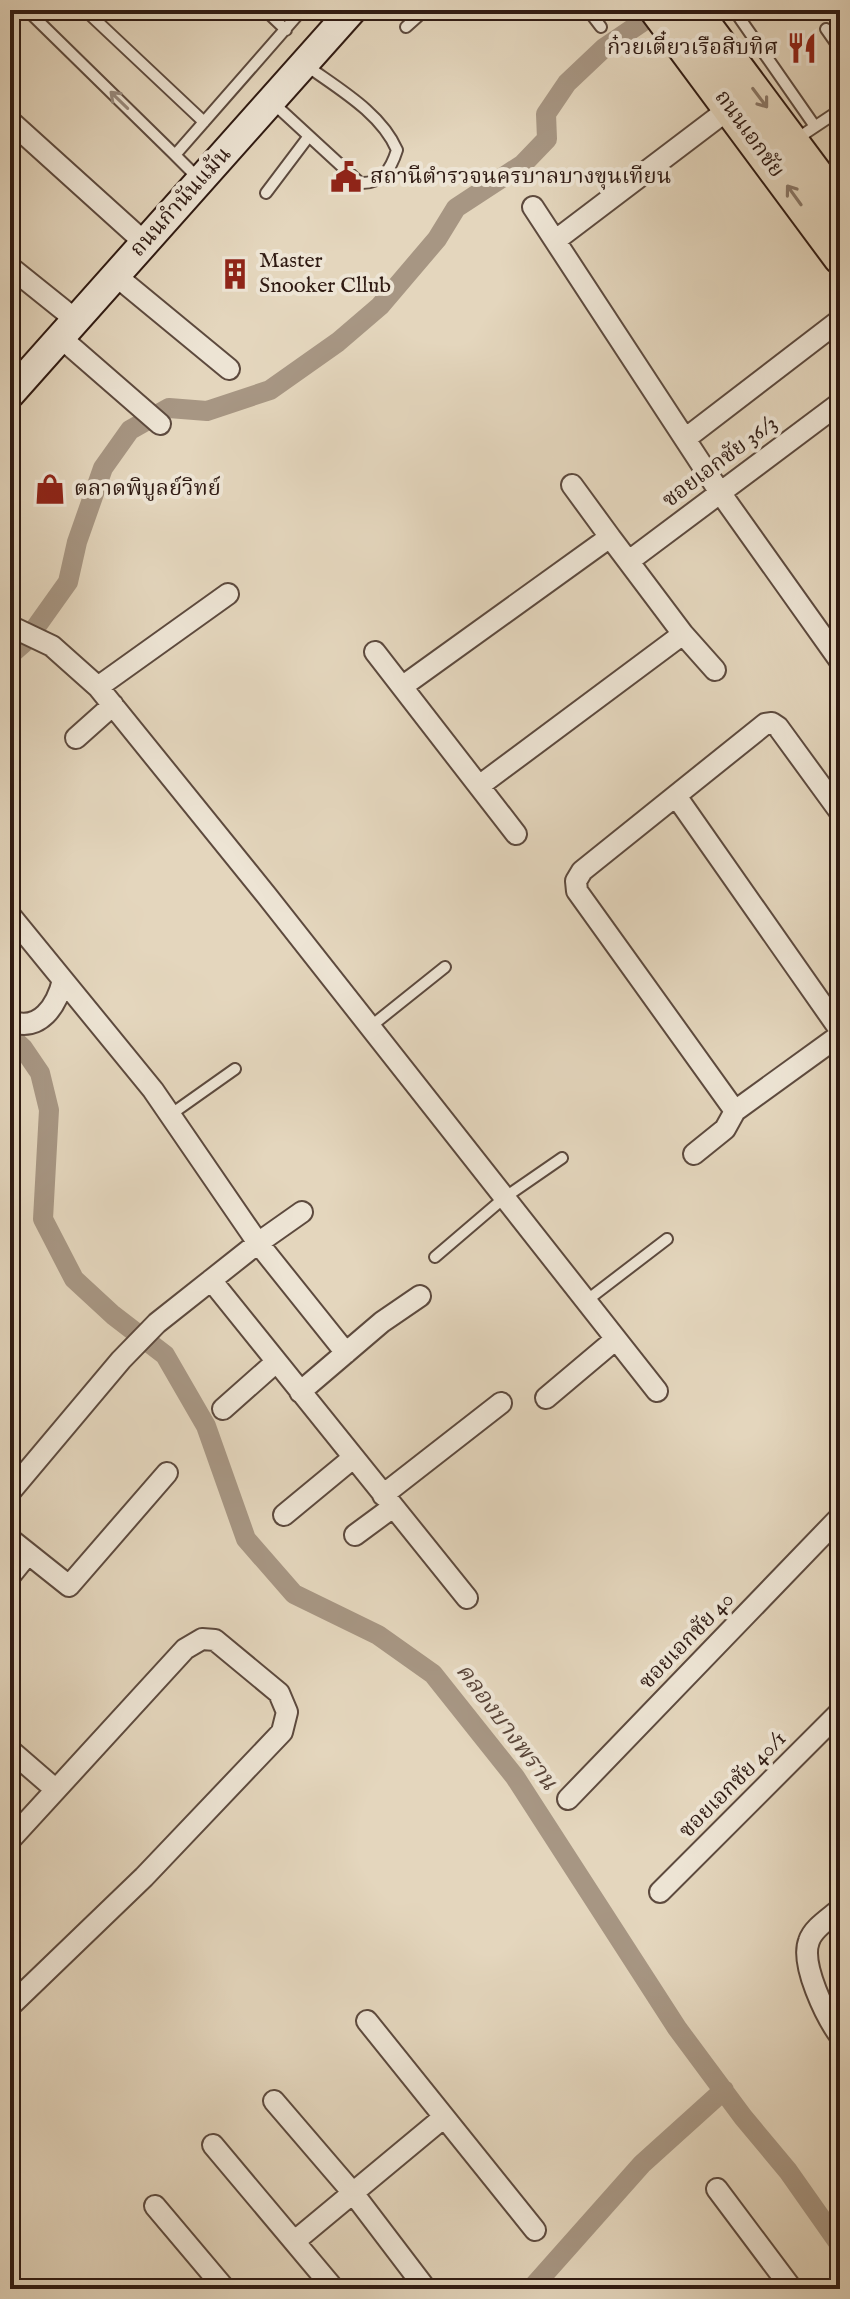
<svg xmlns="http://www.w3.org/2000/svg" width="850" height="2299" font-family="'IM FELL English','Noto Serif Thai',serif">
  <rect width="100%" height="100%" fill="#e4d6bd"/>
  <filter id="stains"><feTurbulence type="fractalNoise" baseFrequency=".0025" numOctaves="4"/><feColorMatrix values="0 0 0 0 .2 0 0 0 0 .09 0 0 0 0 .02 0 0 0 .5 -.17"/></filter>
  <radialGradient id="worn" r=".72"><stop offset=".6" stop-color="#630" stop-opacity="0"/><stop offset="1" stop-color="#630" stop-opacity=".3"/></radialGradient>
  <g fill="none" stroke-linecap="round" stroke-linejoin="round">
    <path stroke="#a79683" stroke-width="20" d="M 10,655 L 26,641 L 68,582 L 77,542 L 103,468 L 130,430 L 169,408 L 207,411 L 270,390 L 338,342 L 380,306 L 437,239 L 456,208 L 523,164 L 547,139 L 546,114 L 567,83 L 604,48 L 660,10
      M 10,1036 L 23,1048 L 40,1073 L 49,1110 L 43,1219 L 74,1279 L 113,1315 L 165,1355 L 206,1426 L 246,1539 L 294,1594 L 378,1635 L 433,1674 L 515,1777 L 677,2028 L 743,2117 L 788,2171 L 840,2245
      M 531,2289 L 642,2164 L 724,2090"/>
    <defs>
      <path id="lane" d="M 27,10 L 175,155
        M 85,10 L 204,122
        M 265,10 L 286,30
        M 588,10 L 601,27
        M 734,10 L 814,125
        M 406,27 L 425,10
        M 826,29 L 840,49
        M 272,102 L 360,183 C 382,184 391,169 397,150 C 381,113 339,89 307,66
        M 795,140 L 840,110
        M 199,179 L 175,155 L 302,10
        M 266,193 L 309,136
        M 370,1027 L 445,967
        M 170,1115 L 235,1069
        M 435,1257 L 504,1198 L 562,1158
        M 586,1301 L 667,1239"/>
      <path id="street" d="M 10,121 L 144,242
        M 533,207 L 719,491 L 840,661
        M 556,240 L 730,108
        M 10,267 L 76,320
        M 115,275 L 229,369
        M 60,337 L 160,424
        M 685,439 L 840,320
        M 572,485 L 610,537
        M 629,561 L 840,403
        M 10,626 L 52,646 L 98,687 L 267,896 L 657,1391
        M 683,634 L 715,670
        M 375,652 L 516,834
        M 403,686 L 610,537 L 683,634 L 479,786
        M 98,687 L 228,594
        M 76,738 L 113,705
        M 676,796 L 840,1030
        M 10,915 L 153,1090 L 258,1243 L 302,1212
        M 10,1021 C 40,1033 57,1005 63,980
        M 735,1111 L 577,891 L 576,881 L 582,871 L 765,724 L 772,723 L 778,727 L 840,812
        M 694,1154 L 725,1129 L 735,1111 L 840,1035
        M 211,1280 L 467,1598
        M 300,1392 L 382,1322 L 420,1296
        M 546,1398 L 616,1339
        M 223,1409 L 276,1362
        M 10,1492 L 121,1360 L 157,1323 L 258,1243 L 346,1353
        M 383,1495 L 501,1403
        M 284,1515 L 353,1458
        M 355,1535 L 393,1507
        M 10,1539 L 69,1586 L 167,1473
        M 10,1576 L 27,1555
        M 10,1750 L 55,1789
        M 568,1799 L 840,1517
        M 10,1840 L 185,1649 L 202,1639 L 215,1640 L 279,1693 L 287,1712 L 282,1732 L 144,1877 L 10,2006
        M 660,1892 L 840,1712
        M 840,1909 C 830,1918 813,1928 809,1941 C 800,1964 826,2017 840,2036
        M 367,2021 L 535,2230
        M 274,2101 L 353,2193 L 426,2289
        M 213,2145 L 334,2289
        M 717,2189 L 792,2289
        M 155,2206 L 225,2289
        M 295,2241 L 443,2118
        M 835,2289 L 840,2284"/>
      <path id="secondary" d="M 10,394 L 352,10"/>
      <path id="primary" d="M 656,10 L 840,258
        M 694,10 L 840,206"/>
    </defs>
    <use href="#lane" stroke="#5d4a3e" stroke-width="14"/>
    <use href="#street" stroke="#5d4a3e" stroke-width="24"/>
    <use href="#secondary" stroke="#301b13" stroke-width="32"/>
    <use href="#primary" stroke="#301b13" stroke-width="36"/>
    <use href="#lane" stroke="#ede4d4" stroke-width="10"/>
    <use href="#street" stroke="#ede4d4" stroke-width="20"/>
    <use href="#secondary" stroke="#ede4d4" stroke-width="28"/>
    <use href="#primary" stroke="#e4d6bd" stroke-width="32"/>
  </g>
  <defs><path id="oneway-shaft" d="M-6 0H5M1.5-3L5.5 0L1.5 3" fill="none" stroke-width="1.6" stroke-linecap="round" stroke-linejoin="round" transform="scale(2)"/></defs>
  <g stroke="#8a7868">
    <use href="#oneway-shaft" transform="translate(760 98) rotate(53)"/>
    <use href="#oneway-shaft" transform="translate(794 195) rotate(-126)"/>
  </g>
  <use stroke="#988a7d" href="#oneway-shaft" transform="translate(119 100) rotate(-136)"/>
  <defs>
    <symbol id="restaurant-bare" viewBox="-9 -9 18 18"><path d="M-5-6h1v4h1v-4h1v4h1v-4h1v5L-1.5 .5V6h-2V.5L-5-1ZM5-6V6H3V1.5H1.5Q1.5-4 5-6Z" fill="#8f2418" stroke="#ede4d4" stroke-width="2.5" paint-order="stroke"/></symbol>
    <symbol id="civic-bare" viewBox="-9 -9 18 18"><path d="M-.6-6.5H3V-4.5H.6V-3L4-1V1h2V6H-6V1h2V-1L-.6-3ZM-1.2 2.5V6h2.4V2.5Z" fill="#8f2418" stroke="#ede4d4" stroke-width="2.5" paint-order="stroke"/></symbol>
    <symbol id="building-bare" viewBox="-9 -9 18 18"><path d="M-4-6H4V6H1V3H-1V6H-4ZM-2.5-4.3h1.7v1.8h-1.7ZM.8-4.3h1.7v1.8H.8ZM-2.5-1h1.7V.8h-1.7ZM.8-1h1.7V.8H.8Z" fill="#8f2418" stroke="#ede4d4" stroke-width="2.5" paint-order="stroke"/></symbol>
    <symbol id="shop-bare" viewBox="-9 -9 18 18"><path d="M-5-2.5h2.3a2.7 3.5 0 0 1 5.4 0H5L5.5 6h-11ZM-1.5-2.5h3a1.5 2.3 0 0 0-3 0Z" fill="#8f2418" stroke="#ede4d4" stroke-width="2.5" paint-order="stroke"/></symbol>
  </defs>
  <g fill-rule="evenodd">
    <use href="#restaurant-bare" x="780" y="26" width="44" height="44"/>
    <use href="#civic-bare" x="324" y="155" width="44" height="44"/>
    <use href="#building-bare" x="213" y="252" width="44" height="44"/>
    <use href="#shop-bare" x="28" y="467" width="44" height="44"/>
  </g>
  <g text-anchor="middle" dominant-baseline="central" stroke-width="8" stroke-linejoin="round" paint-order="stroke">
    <g font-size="22" fill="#301b13" stroke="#ede4d4" text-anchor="start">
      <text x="778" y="48" text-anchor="end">ก๋วยเตี๋ยวเรือสิบทิศ</text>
      <text x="370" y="177">สถานีตำรวจนครบาลบางขุนเทียน</text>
      <text x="259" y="261">Master<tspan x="259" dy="25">Snooker Cllub</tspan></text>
      <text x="74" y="489">ตลาดพิบูลย์วิทย์</text>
    </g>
    <g font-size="22" fill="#301b13" stroke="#ede4d4">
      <text transform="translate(749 134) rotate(54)">ถนนเอกชัย</text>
      <text transform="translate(181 202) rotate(-48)">ถนนกำนันแม้น</text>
      <text transform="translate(720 462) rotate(-37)">ซอยเอกชัย 36/3</text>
      <text transform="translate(687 1641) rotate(-46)">ซอยเอกชัย 40</text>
      <text transform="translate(733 1785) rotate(-45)">ซอยเอกชัย 40/1</text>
    </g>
    <g font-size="24" font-style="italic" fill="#5a463a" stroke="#ede4d4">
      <text transform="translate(506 1727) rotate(53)">คลองบางพราน</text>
    </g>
  </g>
  <rect width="850" height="2299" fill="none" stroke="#e4d6bd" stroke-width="40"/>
  <rect x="12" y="12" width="826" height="2275" fill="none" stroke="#301b13" stroke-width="4"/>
  <rect x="20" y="20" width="810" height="2259" fill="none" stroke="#301b13" stroke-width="2"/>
  <rect width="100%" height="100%" filter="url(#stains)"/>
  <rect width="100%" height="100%" fill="url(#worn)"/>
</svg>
